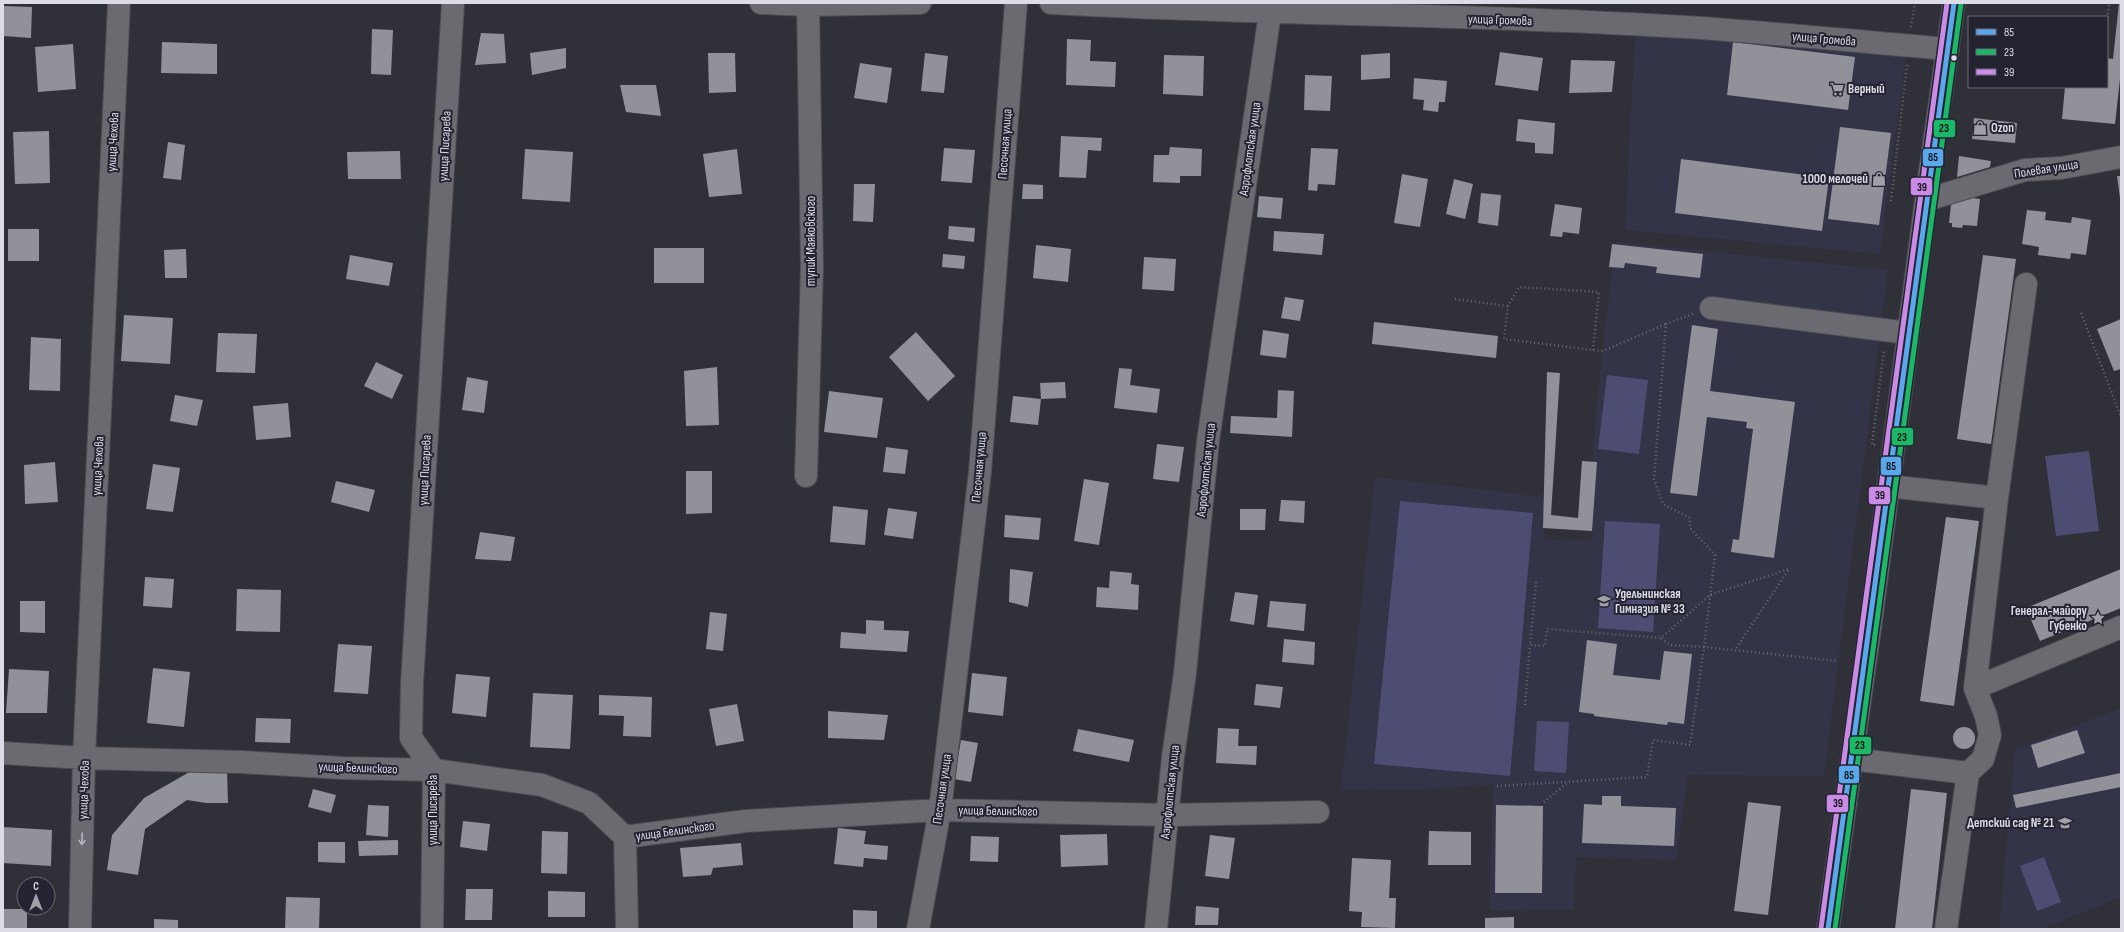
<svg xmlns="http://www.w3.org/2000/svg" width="2124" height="932" font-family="'Sofia Sans Condensed',sans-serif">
  <rect width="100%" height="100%" fill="#303038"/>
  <path fill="#343448" d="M 1635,35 L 1906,54 L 1880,254 L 1625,230 Z
    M 1616,242 L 1888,270 L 1824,776 L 1688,775 L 1676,860 L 1576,857 L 1574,909 L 1489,911 L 1493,785 L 1417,790 L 1341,789 L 1375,477 L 1545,497 L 1543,528 L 1545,539 L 1591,541 L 1597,462 L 1592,462 L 1601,360 Z
    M 2121,708 L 2121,897 L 2041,929 L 1999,929 L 2015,749 Z"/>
  <path fill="#4d4d73" d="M 1607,375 L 1648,380 L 1639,454 L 1598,449 Z
    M 2089,451 L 2099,531 L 2056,536 L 2045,456 Z
    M 1400,501 L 1533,513 L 1510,776 L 1374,764 Z
    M 1605,521 L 1660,524 L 1653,632 L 1598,628 Z
    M 1537,721 L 1569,722 L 1566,773 L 1534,771 Z
    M 2044,857 L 2061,902 L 2037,911 L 2020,866 Z"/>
  <path fill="#91919a" d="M 2119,3 L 2121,3 L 2121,70 L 2115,124 L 2062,119 L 2065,87 L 2107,87 L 2107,58 L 2113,59 Z
    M 3,6 L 32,7 L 31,38 L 3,36 Z
    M 372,29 L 393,30 L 391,75 L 371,74 Z
    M 481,33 L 504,34 L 506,63 L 475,65 Z
    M 1067,39 L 1091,40 L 1090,61 L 1116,62 L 1115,87 L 1066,85 Z
    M 162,42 L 217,44 L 217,74 L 161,73 Z
    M 1733,42 L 1855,57 L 1848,110 L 1727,95 Z
    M 73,44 L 76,89 L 38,92 L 35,47 Z
    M 566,48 L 566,68 L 532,75 L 530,53 Z
    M 1500,52 L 1543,58 L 1538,91 L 1495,85 Z
    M 708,53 L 735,53 L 736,92 L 709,93 Z
    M 925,53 L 948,56 L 944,93 L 921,91 Z
    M 1390,53 L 1390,78 L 1361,80 L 1361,55 Z
    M 1164,55 L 1204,56 L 1203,96 L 1163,94 Z
    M 1571,60 L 1615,61 L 1612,92 L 1569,93 Z
    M 860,63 L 892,68 L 887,103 L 854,98 Z
    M 1305,75 L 1332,76 L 1330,111 L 1304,110 Z
    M 1414,78 L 1447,81 L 1445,102 L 1439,102 L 1438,112 L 1423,110 L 1424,100 L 1413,99 Z
    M 620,85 L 656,85 L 661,116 L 626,112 Z
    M 1974,118 L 2017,123 L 2015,143 L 1972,139 Z
    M 1518,119 L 1555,123 L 1553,154 L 1535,153 L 1535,143 L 1516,141 Z
    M 1840,127 L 1891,133 L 1879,225 L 1828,219 Z
    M 49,131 L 50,183 L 15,184 L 13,132 Z
    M 1061,136 L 1102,138 L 1101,151 L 1088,150 L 1086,178 L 1059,177 Z
    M 168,142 L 185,145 L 181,180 L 163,178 Z
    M 1170,147 L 1202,149 L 1201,176 L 1180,176 L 1180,183 L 1153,182 L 1154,155 L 1169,155 Z
    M 944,148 L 975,150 L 972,183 L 941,181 Z
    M 1311,148 L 1338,149 L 1335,185 L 1318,184 L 1317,191 L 1308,190 Z
    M 525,149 L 573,152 L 570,202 L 522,199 Z
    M 737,149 L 742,194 L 709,197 L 703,154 Z
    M 400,151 L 401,179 L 348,179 L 347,152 Z
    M 1959,156 L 1991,161 L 1990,167 L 1957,177 Z
    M 1681,159 L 1829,178 L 1822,231 L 1675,213 Z
    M 1402,174 L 1428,179 L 1420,227 L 1394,223 Z
    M 2117,176 L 2121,176 L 2121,198 L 2120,198 Z
    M 1454,179 L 1473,184 L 1465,219 L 1446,214 Z
    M 854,184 L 875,184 L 873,222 L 853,221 Z
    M 1023,184 L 1043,185 L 1043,199 L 1022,199 Z
    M 1481,193 L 1501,195 L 1498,226 L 1478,223 Z
    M 1952,195 L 1980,199 L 1977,226 L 1963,225 L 1962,228 L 1952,227 L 1952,223 L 1949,223 Z
    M 1259,196 L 1283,198 L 1281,219 L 1257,217 Z
    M 1555,204 L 1582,208 L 1579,234 L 1563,232 L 1562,237 L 1550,236 Z
    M 2027,210 L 2046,212 L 2045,220 L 2071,223 L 2072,217 L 2091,220 L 2086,255 L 2071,253 L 2070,259 L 2038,255 L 2039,247 L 2022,244 Z
    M 949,226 L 975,228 L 974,242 L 948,239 Z
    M 8,229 L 39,229 L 39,261 L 8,261 Z
    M 1274,231 L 1324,234 L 1322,255 L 1273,251 Z
    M 1612,244 L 1703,254 L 1700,278 L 1656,273 L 1657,267 L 1625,263 L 1624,268 L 1609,267 Z
    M 1036,245 L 1071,249 L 1068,282 L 1033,278 Z
    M 654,248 L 704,248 L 704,283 L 654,283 Z
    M 186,249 L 187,278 L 165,278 L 164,250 Z
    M 943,254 L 965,256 L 964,269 L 942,267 Z
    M 350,255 L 393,263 L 389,286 L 346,279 Z
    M 1983,255 L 2016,259 L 1991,444 L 1957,439 Z
    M 1144,257 L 1176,259 L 1174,291 L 1142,289 Z
    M 1285,297 L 1304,300 L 1300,321 L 1281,318 Z
    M 124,315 L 173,318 L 170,364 L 121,361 Z
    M 2121,319 L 2121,369 L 2114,371 L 2097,329 Z
    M 1374,322 L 1498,336 L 1496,358 L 1372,344 Z
    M 1692,325 L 1718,329 L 1710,391 L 1795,402 L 1774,558 L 1731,552 L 1733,539 L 1739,540 L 1753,429 L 1746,428 L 1747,422 L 1707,417 L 1697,496 L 1670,493 Z
    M 1263,330 L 1289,334 L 1286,358 L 1260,355 Z
    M 916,332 L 955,376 L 928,401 L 889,357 Z
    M 218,333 L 257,334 L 255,373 L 216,372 Z
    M 31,337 L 61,339 L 60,391 L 29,390 Z
    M 376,362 L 403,375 L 392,399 L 364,386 Z
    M 717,367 L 719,425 L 686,426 L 684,371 Z
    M 1119,368 L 1132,369 L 1130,385 L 1160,389 L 1157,413 L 1114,408 Z
    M 1547,372 L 1560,373 L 1551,515 L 1578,518 L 1582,461 L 1597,462 L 1592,531 L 1543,528 Z
    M 467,377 L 488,381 L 484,413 L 462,410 Z
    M 1065,382 L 1066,398 L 1041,399 L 1040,383 Z
    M 1278,390 L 1294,391 L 1292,437 L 1230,433 L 1231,416 L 1277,418 Z
    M 829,391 L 883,398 L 877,438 L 824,432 Z
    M 175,395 L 203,400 L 197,426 L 170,421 Z
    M 1013,396 L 1041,399 L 1038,425 L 1010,422 Z
    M 288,403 L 291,437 L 256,440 L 253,406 Z
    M 1157,444 L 1184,447 L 1179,482 L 1153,479 Z
    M 886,447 L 908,450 L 905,474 L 883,472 Z
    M 55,462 L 58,502 L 25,504 L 24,465 Z
    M 153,464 L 180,468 L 173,512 L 146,509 Z
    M 686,471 L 712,471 L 712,513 L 686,514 Z
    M 1084,479 L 1109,483 L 1099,545 L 1074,541 Z
    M 336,481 L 375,490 L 369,512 L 331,502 Z
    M 1281,500 L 1305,501 L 1304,523 L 1279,521 Z
    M 833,506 L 868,510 L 865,545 L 830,542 Z
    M 888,508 L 917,512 L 913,539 L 884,535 Z
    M 1240,509 L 1266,509 L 1265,530 L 1240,530 Z
    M 1005,515 L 1041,518 L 1039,540 L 1004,537 Z
    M 1946,517 L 1979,521 L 1954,706 L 1920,701 Z
    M 480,532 L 515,537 L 511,561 L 475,559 Z
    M 1010,569 L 1033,572 L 1028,607 L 1009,602 Z
    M 2121,569 L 2121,608 L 2040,641 L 2026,608 Z
    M 1110,571 L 1132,573 L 1131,584 L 1139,585 L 1138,610 L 1096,607 L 1097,587 L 1109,588 Z
    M 145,577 L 174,579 L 172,608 L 143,606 Z
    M 237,589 L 281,590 L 280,632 L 236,631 Z
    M 1235,592 L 1258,595 L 1254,625 L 1230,621 Z
    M 20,601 L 45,601 L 45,633 L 20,632 Z
    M 1270,601 L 1306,604 L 1304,631 L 1267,627 Z
    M 710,612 L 727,614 L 723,651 L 706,649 Z
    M 866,620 L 884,621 L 884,630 L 909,631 L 907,652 L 840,648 L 841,632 L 866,634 Z
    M 1284,639 L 1315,642 L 1314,665 L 1282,662 Z
    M 1587,640 L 1617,644 L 1613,675 L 1660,680 L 1664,651 L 1692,654 L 1684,724 L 1668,722 L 1667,725 L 1594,716 L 1594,714 L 1579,712 Z
    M 338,644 L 372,646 L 368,694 L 334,692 Z
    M 153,668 L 190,672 L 184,727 L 147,723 Z
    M 9,669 L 49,671 L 47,713 L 6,713 Z
    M 972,673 L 1007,677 L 1003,716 L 968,712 Z
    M 456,674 L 490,677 L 486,717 L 452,713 Z
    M 1256,684 L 1283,687 L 1280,708 L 1254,705 Z
    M 533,693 L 573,695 L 570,749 L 530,747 Z
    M 599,695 L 652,697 L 651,737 L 623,736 L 624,716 L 599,715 Z
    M 737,704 L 744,741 L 716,746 L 709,709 Z
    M 828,711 L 888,715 L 884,740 L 828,738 Z
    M 256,718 L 291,719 L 290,743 L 255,742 Z
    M1953 738a11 11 0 1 1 22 0a11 11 0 1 1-22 0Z
    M 1218,728 L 1239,729 L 1238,746 L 1257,746 L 1256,765 L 1216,763 Z
    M 1078,729 L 1134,740 L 1129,762 L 1073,751 Z
    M 2077,730 L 2085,753 L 2038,768 L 2031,745 Z
    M 961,740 L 978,743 L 971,782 L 954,779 Z
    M 227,769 L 228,803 L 206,803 L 187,800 L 145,829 L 138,875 L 107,870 L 112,835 L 144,798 L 193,770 Z
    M 2121,773 L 2121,787 L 2016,808 L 2013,795 Z
    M 313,789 L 336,795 L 331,813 L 308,807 Z
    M 1911,789 L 1947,793 L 1932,929 L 1895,929 Z
    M 1602,796 L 1621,796 L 1621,806 L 1676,808 L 1674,846 L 1582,843 L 1584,804 L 1602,805 Z
    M 1748,802 L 1781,806 L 1768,915 L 1734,911 Z
    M 368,805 L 389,806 L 388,837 L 366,835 Z
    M 1496,805 L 1543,806 L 1542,893 L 1495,893 Z
    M 463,821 L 490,824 L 487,851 L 460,847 Z
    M 3,827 L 52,830 L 51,866 L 3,863 Z
    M 838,828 L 866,831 L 864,844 L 888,846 L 887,860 L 864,858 L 863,867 L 834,864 Z
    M 542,831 L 568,832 L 567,874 L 541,873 Z
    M 1429,831 L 1471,832 L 1471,865 L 1428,865 Z
    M 1107,834 L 1108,865 L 1061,867 L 1060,835 Z
    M 1210,835 L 1235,838 L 1229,879 L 1205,876 Z
    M 971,836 L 999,837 L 998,862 L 970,861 Z
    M 398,840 L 398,855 L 359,856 L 358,841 Z
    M 318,842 L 345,842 L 345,863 L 318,862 Z
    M 741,843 L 743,865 L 713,868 L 711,875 L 683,877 L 680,848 Z
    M 1352,858 L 1391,860 L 1389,898 L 1396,898 L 1395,928 L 1361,927 L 1362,912 L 1349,911 Z
    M 466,889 L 493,889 L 492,920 L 465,920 Z
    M 548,891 L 585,892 L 585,917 L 548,917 Z
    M 286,897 L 320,898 L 319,929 L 285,929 Z
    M 1196,906 L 1219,908 L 1218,925 L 1195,925 Z
    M 3,909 L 27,909 L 27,929 L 3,929 Z
    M 853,910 L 877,911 L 877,929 L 853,929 Z
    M 1514,917 L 1514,929 L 1485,929 L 1485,918 Z
    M 154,919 L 178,920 L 178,929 L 154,929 Z"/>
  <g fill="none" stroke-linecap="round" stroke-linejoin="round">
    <defs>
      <path id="minor" d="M 761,3 L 808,5 L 920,3
        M 1051,3 C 1268,15 1485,14 1701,28 C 1783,34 1866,42 1948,49
        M 1926,200 L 2025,170 L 2061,168 L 2121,157
        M 2026,284 L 1997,498 L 1975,688 L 2121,627
        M 1711,308 L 1908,333
        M 806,476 L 812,267 L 808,3
        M 1888,486 L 1997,498
        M 3,753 L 84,758 L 241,762 L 342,768 L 434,770 L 542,785 L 589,803 L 625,837 L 746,821 L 940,810 L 1168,815 L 1318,812
        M 1852,759 L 1968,773 L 1983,759 L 1990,735 L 1986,716 L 1975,688
        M 625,837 L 627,929
        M 80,929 L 84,758 L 119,3
        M 432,929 L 434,770 L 411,738 L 412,683 L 453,3
        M 918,929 L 940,810 L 980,472 L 1016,3
        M 1156,929 L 1173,757 L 1185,673 L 1208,441 L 1270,13
        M 1946,929 L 1968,773"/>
      <path id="major" d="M 1828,929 L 1870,628 L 1926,200 L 1954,3"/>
    </defs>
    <use href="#minor" stroke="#4c4c53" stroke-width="24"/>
    <use href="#major" stroke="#4c4c53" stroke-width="24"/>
    <path stroke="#68696f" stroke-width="2.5" stroke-dasharray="1 3" stroke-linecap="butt" d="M 2107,22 L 2109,3
      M 1911,27 L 1915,3
      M 1891,201 L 1907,64
      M 1455,299 L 1508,306
      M 2081,313 L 2121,417
      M 1693,314 L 1666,324 L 1654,479 L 1663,504 L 1690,518 L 1690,528 L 1715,555 L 1704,647 L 1838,661
      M 1593,350 L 1599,292 L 1519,287 L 1508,306 L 1504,339 L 1593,350 L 1603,351 L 1666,324
      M 1875,445 L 1872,445 L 1884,350
      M 1536,582 L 1530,645 L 1545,646 L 1547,629 L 1661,638 L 1710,595 L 1789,569 L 1735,650
      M 1525,705 L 1530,645
      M 1497,786 L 1647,777 L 1653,740 L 1690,745 L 1704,647 L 1670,645 L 1661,638
      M 1544,802 L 1568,782"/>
    <use href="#minor" stroke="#6a6a70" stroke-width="22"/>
    <use href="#major" stroke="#6b6b74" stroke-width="22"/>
    <defs>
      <path id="bus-1" d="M 1828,929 L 1954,3"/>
      <path id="bus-2" d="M 1835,929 L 1961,4"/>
      <path id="bus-3" d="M 1821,928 L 1947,3"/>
    </defs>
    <use href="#bus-1" stroke="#232332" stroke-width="8"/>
    <use href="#bus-2" stroke="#232332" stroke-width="8"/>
    <use href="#bus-3" stroke="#232332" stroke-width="8"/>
    <use href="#bus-1" stroke="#5aa8eb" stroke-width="5"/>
    <use href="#bus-2" stroke="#1ab867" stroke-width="5"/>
    <use href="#bus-3" stroke="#ca8be6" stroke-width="5"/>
  </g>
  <defs><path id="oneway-shaft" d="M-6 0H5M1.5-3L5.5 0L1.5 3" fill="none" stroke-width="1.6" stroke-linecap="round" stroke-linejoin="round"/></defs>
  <use stroke="#b4b4bd" href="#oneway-shaft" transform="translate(82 839) rotate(92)"/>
  <defs>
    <symbol id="supermarket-bare" viewBox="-9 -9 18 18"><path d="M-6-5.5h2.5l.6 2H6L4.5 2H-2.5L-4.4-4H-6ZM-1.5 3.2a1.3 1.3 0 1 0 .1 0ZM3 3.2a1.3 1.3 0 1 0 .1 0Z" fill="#a0a0a9" stroke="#232332" stroke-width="2.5" paint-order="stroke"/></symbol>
    <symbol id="shop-bare" viewBox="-9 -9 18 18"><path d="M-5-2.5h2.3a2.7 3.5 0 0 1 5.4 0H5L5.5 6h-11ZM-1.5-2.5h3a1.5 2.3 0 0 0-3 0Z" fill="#a0a0a9" stroke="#232332" stroke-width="2.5" paint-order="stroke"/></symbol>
    <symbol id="school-bare" viewBox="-9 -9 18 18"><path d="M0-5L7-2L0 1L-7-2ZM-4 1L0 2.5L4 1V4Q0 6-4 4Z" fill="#a0a0a9" stroke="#232332" stroke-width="2.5" paint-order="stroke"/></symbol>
    <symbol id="sight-bare" viewBox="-9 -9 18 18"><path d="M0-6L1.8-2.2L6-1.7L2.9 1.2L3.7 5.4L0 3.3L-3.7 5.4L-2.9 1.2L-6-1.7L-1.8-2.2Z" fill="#a0a0a9" stroke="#232332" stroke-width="2.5" paint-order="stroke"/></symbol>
  </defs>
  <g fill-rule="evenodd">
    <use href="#supermarket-bare" x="1827" y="79" width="20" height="20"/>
    <use href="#shop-bare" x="1970" y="118" width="20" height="20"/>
    <use href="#shop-bare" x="1869" y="169" width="20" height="20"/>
    <use href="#school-bare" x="1594" y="591" width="20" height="20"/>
    <use href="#sight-bare" x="2088" y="608" width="20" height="20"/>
    <use href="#school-bare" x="2055" y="813" width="20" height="20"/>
  </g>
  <circle fill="#dcdce6" stroke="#232332" stroke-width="1.5" cx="1954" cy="58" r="3.5"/>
  <g text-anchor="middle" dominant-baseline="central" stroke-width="4" stroke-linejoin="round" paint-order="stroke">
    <g font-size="13" fill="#dcdce6" stroke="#232332">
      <text transform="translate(1500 20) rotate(2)">улица Громова</text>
      <text transform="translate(1824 39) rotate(5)">улица Громова</text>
      <text transform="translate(113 142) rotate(-87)">улица Чехова</text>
      <text transform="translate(1005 144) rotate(-86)">Песочная улица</text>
      <text transform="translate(445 146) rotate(-87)">улица Писарева</text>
      <text transform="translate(1250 149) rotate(-82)">Аэрофлотская улица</text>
      <text transform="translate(2046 169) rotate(-9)">Полевая улица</text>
      <text transform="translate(811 241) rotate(-90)">тупик Маяковского</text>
      <text transform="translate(98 466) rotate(-87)">улица Чехова</text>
      <text transform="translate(979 467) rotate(-85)">Песочная улица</text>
      <text transform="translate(425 470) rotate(-87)">улица Писарева</text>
      <text transform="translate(1206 470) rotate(-84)">Аэрофлотская улица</text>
      <text transform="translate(358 768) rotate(2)">улица Белинского</text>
      <text transform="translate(942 789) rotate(-82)">Песочная улица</text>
      <text transform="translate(84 790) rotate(-88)">улица Чехова</text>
      <text transform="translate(1170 792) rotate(-84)">Аэрофлотская улица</text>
      <text transform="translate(433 810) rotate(-90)">улица Писарева</text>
      <text transform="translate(998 811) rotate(1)">улица Белинского</text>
      <text transform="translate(675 831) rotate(-8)">улица Белинского</text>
    </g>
    <g font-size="13" font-weight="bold" fill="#dcdce6" stroke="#232332" text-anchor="start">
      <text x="1848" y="89">Верный</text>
      <text x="1991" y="128">Ozon</text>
      <text x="1868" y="179" text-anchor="end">1000 мелочей</text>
      <text x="1615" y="594">Удельнинская<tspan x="1615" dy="15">Гимназия № 33</tspan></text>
      <text x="2087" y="611" text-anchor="end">Генерал-майору<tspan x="2087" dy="15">Губенко</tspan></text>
      <text x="2054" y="823" text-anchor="end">Детский сад № 21</text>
    </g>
  </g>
  <g stroke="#232332" stroke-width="1.5">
    <rect x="1933" y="119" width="23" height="19" rx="4" fill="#1ab867"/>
    <rect x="1922" y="148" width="22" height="19" rx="4" fill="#5aa8eb"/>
    <rect x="1910" y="177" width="23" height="19" rx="4" fill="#ca8be6"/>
    <rect x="1891" y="427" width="23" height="19" rx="4" fill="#1ab867"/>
    <rect x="1880" y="456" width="22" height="20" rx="4" fill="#5aa8eb"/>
    <rect x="1868" y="486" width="23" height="19" rx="4" fill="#ca8be6"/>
    <rect x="1849" y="736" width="23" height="19" rx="4" fill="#1ab867"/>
    <rect x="1838" y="765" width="22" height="19" rx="4" fill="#5aa8eb"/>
    <rect x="1826" y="794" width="23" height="19" rx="4" fill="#ca8be6"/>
  </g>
  <g font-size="11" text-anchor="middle" font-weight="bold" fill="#111">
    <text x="1944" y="132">23</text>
    <text x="1933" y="161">85</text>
    <text x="1922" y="191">39</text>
    <text x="1902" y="441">23</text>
    <text x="1891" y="470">85</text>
    <text x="1880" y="499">39</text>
    <text x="1860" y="749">23</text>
    <text x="1849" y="779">85</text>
    <text x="1838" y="807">39</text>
  </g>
  <rect width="2124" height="932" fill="none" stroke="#dcdce6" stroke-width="8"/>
  <rect x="1968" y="16" width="140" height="72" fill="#232332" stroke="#6d6d7a"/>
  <rect x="1976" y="29" width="20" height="6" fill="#5aa8eb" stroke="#6d6d7a"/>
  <text x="2004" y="36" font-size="12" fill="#dcdce6">85</text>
  <rect x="1976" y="49" width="20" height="6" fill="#1ab867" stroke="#6d6d7a"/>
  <text x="2004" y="56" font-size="12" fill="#dcdce6">23</text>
  <rect x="1976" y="69" width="20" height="6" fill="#ca8be6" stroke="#6d6d7a"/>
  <text x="2004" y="76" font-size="12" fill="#dcdce6">39</text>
  <g transform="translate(36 896)"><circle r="19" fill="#232332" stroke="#6d6d7a"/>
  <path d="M0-3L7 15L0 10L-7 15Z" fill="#a0a0a9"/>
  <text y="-6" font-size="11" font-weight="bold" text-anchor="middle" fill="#dcdce6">С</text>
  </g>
</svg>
